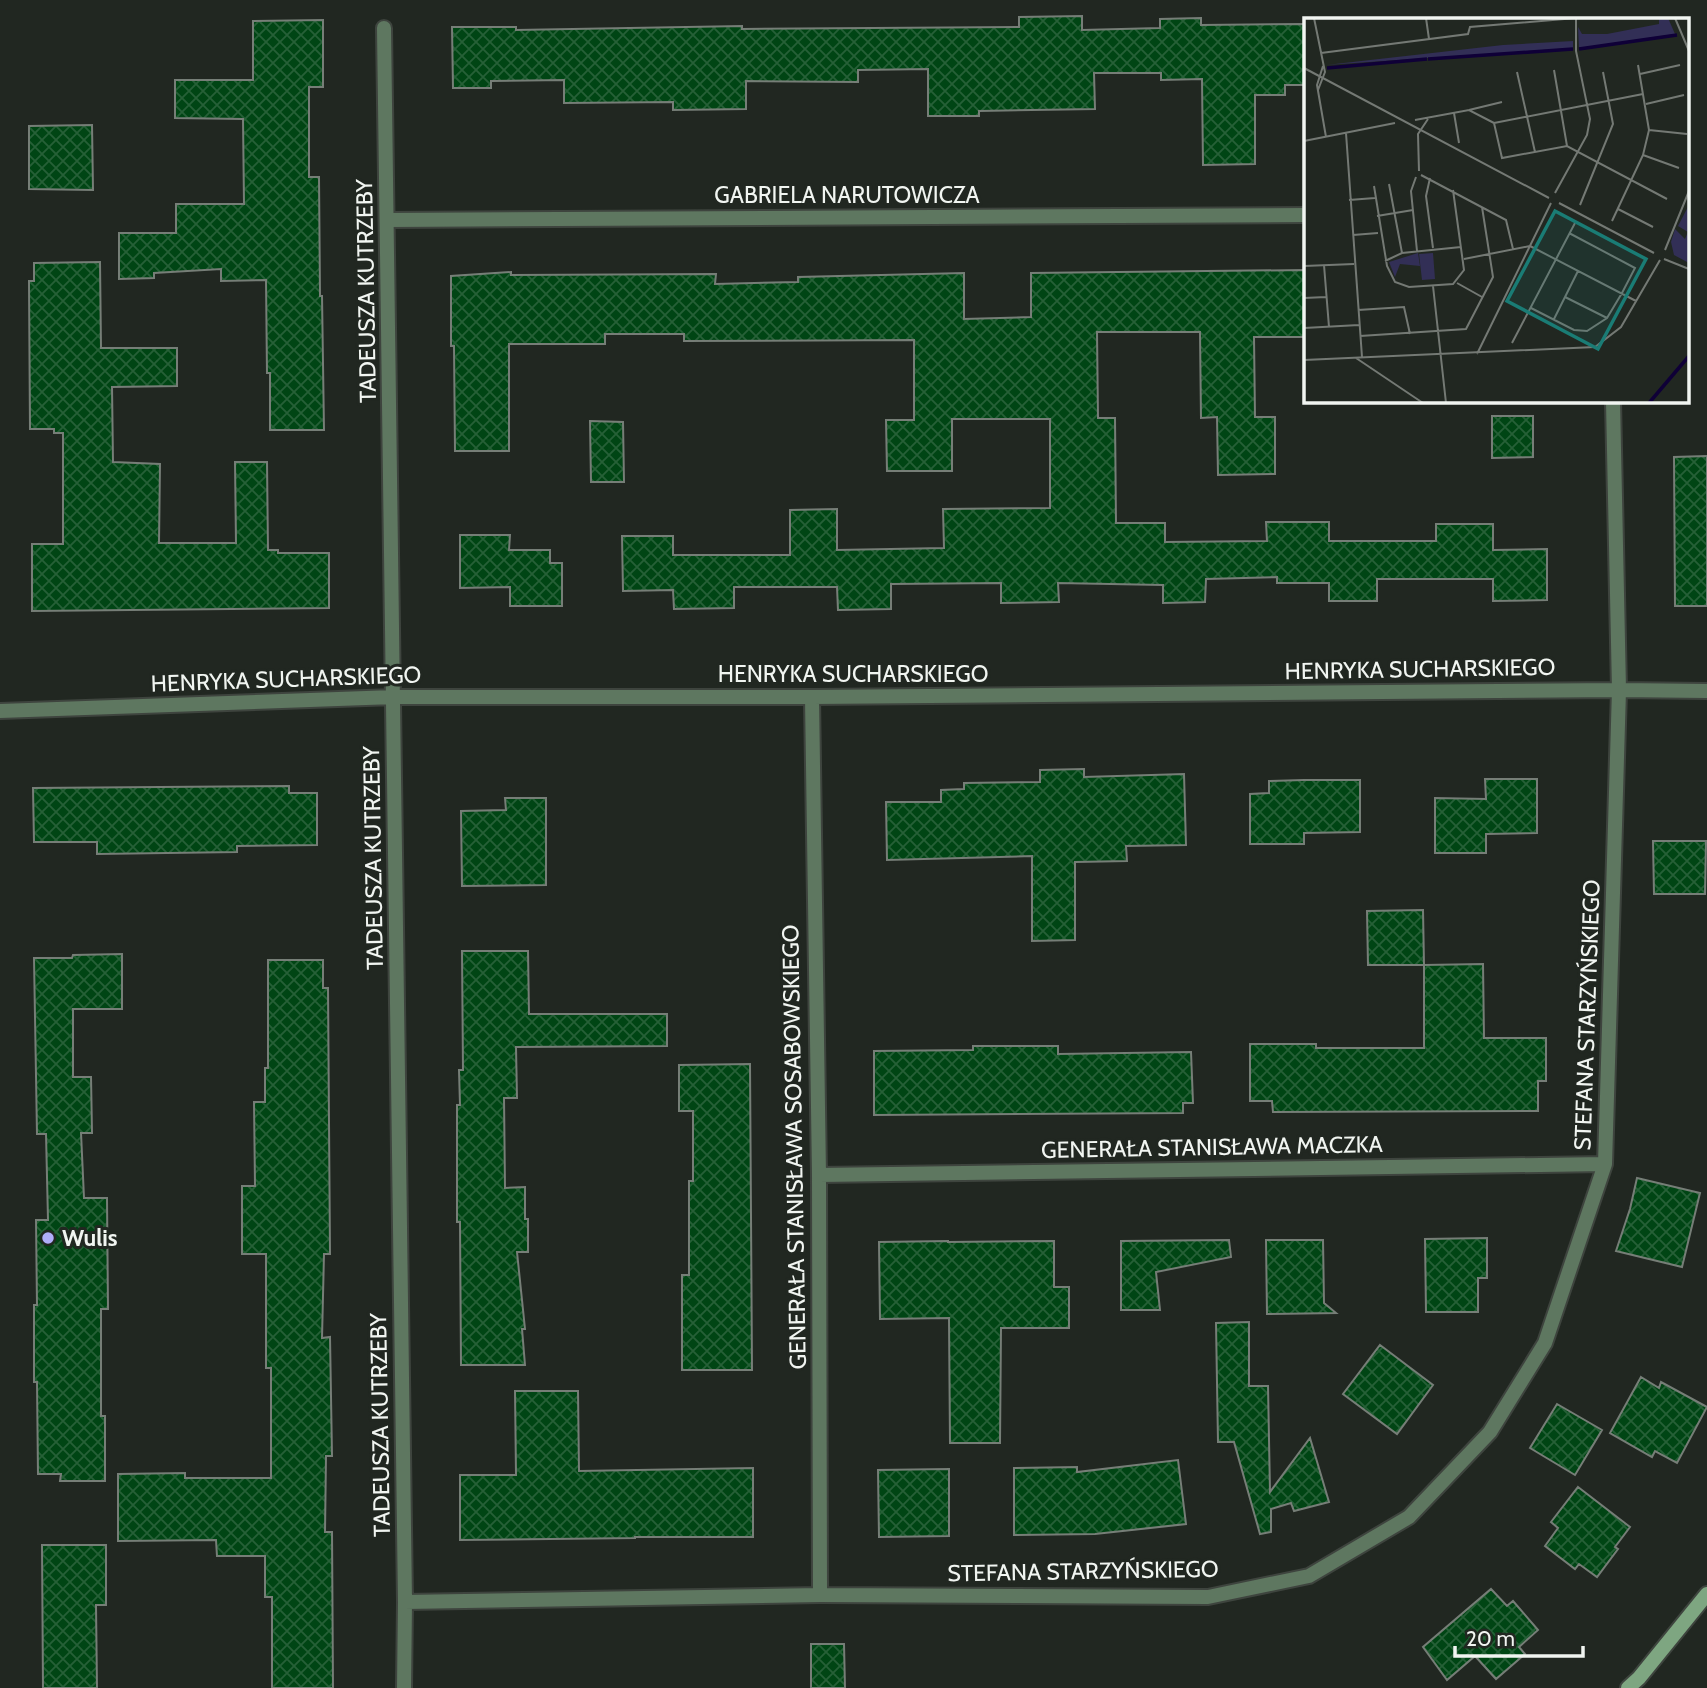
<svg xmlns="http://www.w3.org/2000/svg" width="1707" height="1688" font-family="Cabin,sans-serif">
  <defs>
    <pattern id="building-cross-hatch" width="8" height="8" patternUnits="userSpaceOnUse" patternTransform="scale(1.75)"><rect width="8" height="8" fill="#004514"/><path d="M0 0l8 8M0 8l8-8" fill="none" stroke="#266037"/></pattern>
  </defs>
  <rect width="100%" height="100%" fill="#212721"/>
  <path fill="url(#building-cross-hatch)" stroke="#767e77" stroke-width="2" d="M 1082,16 L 1082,30 L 1160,28 L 1160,19 L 1201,18 L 1201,25 L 1306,24 L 1306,85 L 1285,85 L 1285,95 L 1255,95 L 1255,164 L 1203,165 L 1202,79 L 1161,80 L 1161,73 L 1094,73 L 1095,109 L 979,111 L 979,116 L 928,116 L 928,69 L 858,70 L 858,82 L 746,81 L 746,109 L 673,110 L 673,102 L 564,103 L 564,80 L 491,81 L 491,88 L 453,88 L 452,27 L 516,27 L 516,30 L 742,26 L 742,29 L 1019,27 L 1019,17 Z
    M 323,20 L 323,87 L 309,87 L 309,177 L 319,177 L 320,296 L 322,296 L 324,430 L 270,430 L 270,373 L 267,373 L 266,280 L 221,281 L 221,269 L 154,273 L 154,278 L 119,279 L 119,233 L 176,233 L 176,204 L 244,204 L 243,119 L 175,118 L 175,80 L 253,80 L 253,21 Z
    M 92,125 L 93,190 L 29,189 L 29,126 Z
    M 100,262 L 101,348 L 177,348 L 177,386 L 112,387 L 113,462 L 160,464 L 159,543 L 236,543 L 235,462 L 267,462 L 268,550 L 278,550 L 278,553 L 329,553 L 329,608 L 32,611 L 32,544 L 63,544 L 63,433 L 54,433 L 54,429 L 30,429 L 29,281 L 34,281 L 34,263 Z
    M 1306,270 L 1306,337 L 1254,337 L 1255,417 L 1275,417 L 1275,474 L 1218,475 L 1217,417 L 1201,418 L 1200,332 L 1097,332 L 1098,418 L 1115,418 L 1116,523 L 1165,523 L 1165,542 L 1267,541 L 1266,522 L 1329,522 L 1329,541 L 1436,541 L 1436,524 L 1493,524 L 1493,550 L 1547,549 L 1547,600 L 1493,601 L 1493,579 L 1377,579 L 1377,601 L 1329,601 L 1329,583 L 1277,583 L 1277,577 L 1206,579 L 1205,602 L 1163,603 L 1163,585 L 1058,583 L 1059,602 L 1001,603 L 1001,583 L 891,584 L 891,609 L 838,610 L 837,587 L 734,587 L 734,608 L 674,609 L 673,590 L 623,591 L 622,536 L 673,536 L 673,555 L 790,555 L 790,510 L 837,509 L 837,550 L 944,548 L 943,509 L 1050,508 L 1050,419 L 952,419 L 952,471 L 887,471 L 886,420 L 914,420 L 914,340 L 684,341 L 684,334 L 605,334 L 605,344 L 509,344 L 509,451 L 455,451 L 454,346 L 451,346 L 451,276 L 511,272 L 511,275 L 716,274 L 715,284 L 798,282 L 798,277 L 964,273 L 964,319 L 1031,317 L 1031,273 Z
    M 1492,416 L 1533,416 L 1533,457 L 1492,458 Z
    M 590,421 L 623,422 L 624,482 L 591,482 Z
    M 1707,456 L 1707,606 L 1675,606 L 1674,457 Z
    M 460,535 L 510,535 L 509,550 L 550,550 L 550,563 L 562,563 L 562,606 L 510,606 L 510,587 L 460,588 Z
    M 1084,769 L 1084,777 L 1184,774 L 1186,845 L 1126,846 L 1127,861 L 1075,862 L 1075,940 L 1032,941 L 1032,856 L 887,860 L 886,802 L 941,802 L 941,790 L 964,789 L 964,783 L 1040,782 L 1040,770 Z
    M 1485,779 L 1537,779 L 1537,833 L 1486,834 L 1486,853 L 1435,853 L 1435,798 L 1486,799 Z
    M 1304,780 L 1360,780 L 1360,832 L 1304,833 L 1304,844 L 1250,844 L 1250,794 L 1269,793 L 1269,781 Z
    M 289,786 L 289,793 L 317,793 L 317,845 L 237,846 L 237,852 L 97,854 L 97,842 L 34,842 L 33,788 Z
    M 505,798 L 546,798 L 546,885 L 462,886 L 461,811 L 506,810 Z
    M 1653,841 L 1706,841 L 1705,894 L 1654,894 Z
    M 1423,910 L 1424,965 L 1483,964 L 1484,1038 L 1546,1038 L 1546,1081 L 1538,1081 L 1538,1111 L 1273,1112 L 1272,1101 L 1250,1101 L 1250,1044 L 1316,1044 L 1316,1048 L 1424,1048 L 1424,965 L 1368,965 L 1367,911 Z
    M 462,951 L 528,951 L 529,1014 L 667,1014 L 667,1046 L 516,1047 L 517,1098 L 504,1098 L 505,1188 L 525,1187 L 525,1219 L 528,1219 L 528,1252 L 517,1252 L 525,1329 L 522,1329 L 525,1365 L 461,1365 L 460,1222 L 457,1222 L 457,1105 L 460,1105 L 459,1070 L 463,1070 Z
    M 122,954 L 122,1009 L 73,1009 L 73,1077 L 91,1077 L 92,1133 L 81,1133 L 84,1198 L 107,1198 L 108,1309 L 101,1309 L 101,1416 L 105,1416 L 105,1481 L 60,1481 L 61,1474 L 38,1474 L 37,1382 L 34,1382 L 34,1305 L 37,1305 L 36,1220 L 48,1220 L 46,1134 L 37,1134 L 34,958 L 72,958 L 73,955 Z
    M 268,960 L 323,960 L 323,988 L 328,988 L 330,1254 L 324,1254 L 322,1338 L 330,1337 L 332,1456 L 326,1456 L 325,1532 L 332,1532 L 333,1688 L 272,1688 L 272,1597 L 265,1597 L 265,1556 L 217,1556 L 216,1540 L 118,1541 L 118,1474 L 185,1473 L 185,1478 L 271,1478 L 271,1368 L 266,1368 L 266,1254 L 242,1254 L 242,1186 L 255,1186 L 254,1102 L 265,1102 L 265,1068 L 268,1068 Z
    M 973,1046 L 1058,1046 L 1058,1054 L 1191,1052 L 1193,1103 L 1183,1103 L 1183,1113 L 874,1115 L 874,1051 L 973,1050 Z
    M 750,1064 L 752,1370 L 682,1370 L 682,1275 L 689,1275 L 689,1181 L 693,1181 L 693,1111 L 679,1111 L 679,1065 Z
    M 1637,1178 L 1700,1193 L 1682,1267 L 1616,1251 L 1630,1209 Z
    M 1487,1238 L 1487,1278 L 1478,1278 L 1478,1312 L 1426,1312 L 1425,1239 Z
    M 1229,1240 L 1231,1257 L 1156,1272 L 1160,1310 L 1121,1310 L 1121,1241 Z
    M 1266,1240 L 1323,1240 L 1324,1303 L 1336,1313 L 1267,1314 Z
    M 948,1241 L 948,1242 L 1054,1241 L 1054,1287 L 1069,1287 L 1069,1328 L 1001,1328 L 1000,1443 L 950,1443 L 949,1318 L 880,1319 L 879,1242 Z
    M 1249,1322 L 1249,1386 L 1268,1386 L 1270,1492 L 1310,1438 L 1329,1502 L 1294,1511 L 1291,1503 L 1271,1509 L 1271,1532 L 1260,1534 L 1234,1442 L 1218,1442 L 1216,1323 Z
    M 1380,1345 L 1433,1385 L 1397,1434 L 1343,1394 Z
    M 1641,1377 L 1659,1388 L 1661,1382 L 1707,1407 L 1677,1463 L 1655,1451 L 1652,1457 L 1610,1433 Z
    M 515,1391 L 578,1391 L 579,1471 L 753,1468 L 753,1537 L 635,1537 L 635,1538 L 460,1540 L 460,1475 L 516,1475 Z
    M 1557,1404 L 1602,1430 L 1575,1475 L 1530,1448 Z
    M 1178,1460 L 1186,1524 L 1095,1534 L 1014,1535 L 1014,1468 L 1077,1467 L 1077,1472 Z
    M 949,1469 L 949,1536 L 879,1537 L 878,1470 Z
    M 1578,1487 L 1630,1527 L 1615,1547 L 1618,1549 L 1597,1577 L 1579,1564 L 1575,1569 L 1545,1546 L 1558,1528 L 1551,1522 Z
    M 42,1545 L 106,1545 L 106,1605 L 96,1605 L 97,1688 L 43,1688 Z
    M 1491,1589 L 1507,1606 L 1513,1601 L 1538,1630 L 1519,1647 L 1525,1654 L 1496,1679 L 1475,1656 L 1447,1680 L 1423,1647 Z
    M 811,1644 L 844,1644 L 845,1688 L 811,1688 Z"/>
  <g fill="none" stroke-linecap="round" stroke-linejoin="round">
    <defs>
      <path id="street" d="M 384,28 L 405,1602 L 404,1688
        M 388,220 L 1306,215
        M 812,697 L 819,1175 L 820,1595
        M 0,711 L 394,697 L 812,697 L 1619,690 L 1707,691
        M 819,1175 L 1605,1164
        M 405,1602 L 820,1595 L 1208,1597 L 1309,1576 L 1409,1517 L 1490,1432 L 1545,1343 L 1605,1164 L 1619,690 L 1613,401"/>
      <path id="secondary" d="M 1628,1688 L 1639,1678 L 1707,1594"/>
    </defs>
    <use href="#street" stroke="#3e443e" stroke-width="18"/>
    <use href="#secondary" stroke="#3e443e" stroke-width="18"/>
    <use href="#street" stroke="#5e7760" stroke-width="14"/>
    <use href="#secondary" stroke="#7ea681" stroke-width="14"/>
  </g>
  <circle fill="#b0aefa" stroke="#212721" stroke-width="2.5" cx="48" cy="1238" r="7"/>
  <g text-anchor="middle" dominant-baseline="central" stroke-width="6" stroke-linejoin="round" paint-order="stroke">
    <g font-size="23" fill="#f1f5f1" stroke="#212721">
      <text x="847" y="195">GABRIELA NARUTOWICZA</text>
      <text transform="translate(366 291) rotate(-91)">TADEUSZA KUTRZEBY</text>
      <text transform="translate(1420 669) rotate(-1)">HENRYKA SUCHARSKIEGO</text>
      <text x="853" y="674">HENRYKA SUCHARSKIEGO</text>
      <text transform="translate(286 679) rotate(-2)">HENRYKA SUCHARSKIEGO</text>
      <text transform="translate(373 858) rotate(-91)">TADEUSZA KUTRZEBY</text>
      <text transform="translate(1587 1015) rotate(-88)">STEFANA STARZYŃSKIEGO</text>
      <text transform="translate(794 1147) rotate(-91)">GENERAŁA STANISŁAWA SOSABOWSKIEGO</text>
      <text transform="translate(1212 1147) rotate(-1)">GENERAŁA STANISŁAWA MACZKA</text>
      <text transform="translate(380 1425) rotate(-91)">TADEUSZA KUTRZEBY</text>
      <text transform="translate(1083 1571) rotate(-1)">STEFANA STARZYŃSKIEGO</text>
    </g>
    <g font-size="23" font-weight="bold" fill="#f1f5f1" stroke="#212721" text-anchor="start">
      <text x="62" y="1238">Wulis</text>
    </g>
  </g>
  <g transform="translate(1304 18)">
    <rect width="385" height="385" fill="#212721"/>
    <path d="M 355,0 L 364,0 L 371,16 L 275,30 L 274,9 L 278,16 L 303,16 L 355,6 ZM 269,23 L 269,30 L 22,47 L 199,27 ZM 385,187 L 385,245 L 370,237 L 367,224 L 371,211 L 381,221 L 384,214 L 374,208 ZM 114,235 L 116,248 L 96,246 L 91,259 L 85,244 Z" fill="#322f56"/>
    <path d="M 129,235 L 131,261 L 118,262 L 115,236 Z" fill="#322f56"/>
    <path fill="none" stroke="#0f0037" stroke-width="3.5" d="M 275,31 L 373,17M 124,41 L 269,31M 23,50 L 123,41M 345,385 L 385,338"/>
    <path fill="none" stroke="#747974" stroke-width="2" d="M 10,0 L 21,54 L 14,72M 122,0 L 125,21M 371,0 L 385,33M 17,35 L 164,16 L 166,9 L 272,0M 19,48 L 13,67 L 22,119M 0,50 L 245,180M 250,52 L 263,128M 213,54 L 231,134M 336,56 L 376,47M 342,86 L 380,77M 165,92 L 198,84M 150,95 L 155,125M 111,102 L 165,92 L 190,105M 190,105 L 198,140 L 263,128 L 363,181M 190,105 L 339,76M 345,112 L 383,116M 42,115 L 58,339M 0,123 L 91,105M 339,137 L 375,150M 115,153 L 114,116 L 124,101M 117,157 L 202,202 L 209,231M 112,159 L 107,173 L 113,233M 126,160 L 122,178 L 129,230M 85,166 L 98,235M 70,168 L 83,248 L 91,264 L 105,269 L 149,266 L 160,252 L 149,172M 251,175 L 283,117 L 286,101 L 272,33 L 272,0M 45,182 L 71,180M 255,185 L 350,235M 276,187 L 309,106 L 299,54M 314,191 L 349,209M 73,198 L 109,192M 308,203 L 339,137 L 345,112 L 334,47M 49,217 L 74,215M 226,228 L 332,283M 361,232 L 385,173M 160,241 L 226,228M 360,241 L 385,251M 81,243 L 98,235 L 157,229M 20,247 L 25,309M 0,248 L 50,246M 153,265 L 178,279M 129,268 L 142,385M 261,279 L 303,300M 0,280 L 22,279M 227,290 L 270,312 L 283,313 L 303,300 L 318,275 L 331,250 L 265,215M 54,292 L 100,289 L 106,316M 250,301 L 274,253M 0,310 L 55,307M 56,318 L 162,311 L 189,259 L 178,189M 208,325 L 271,205M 173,336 L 247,185M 52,340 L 119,385M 0,342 L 291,329 L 317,309 L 356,242"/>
    <path fill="#1a7c75" fill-opacity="0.15" stroke="#1a7c75" stroke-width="3.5" d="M 251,193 L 342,241 L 294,331 L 203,283 Z"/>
    <rect width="385" height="385" fill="none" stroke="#f1f5f1" stroke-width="3.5"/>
  </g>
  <path d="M1455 1646v10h128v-10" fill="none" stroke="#f1f5f1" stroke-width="3.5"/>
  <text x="1466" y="1646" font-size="21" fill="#f1f5f1" stroke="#212721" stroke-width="5" paint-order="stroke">20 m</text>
</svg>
